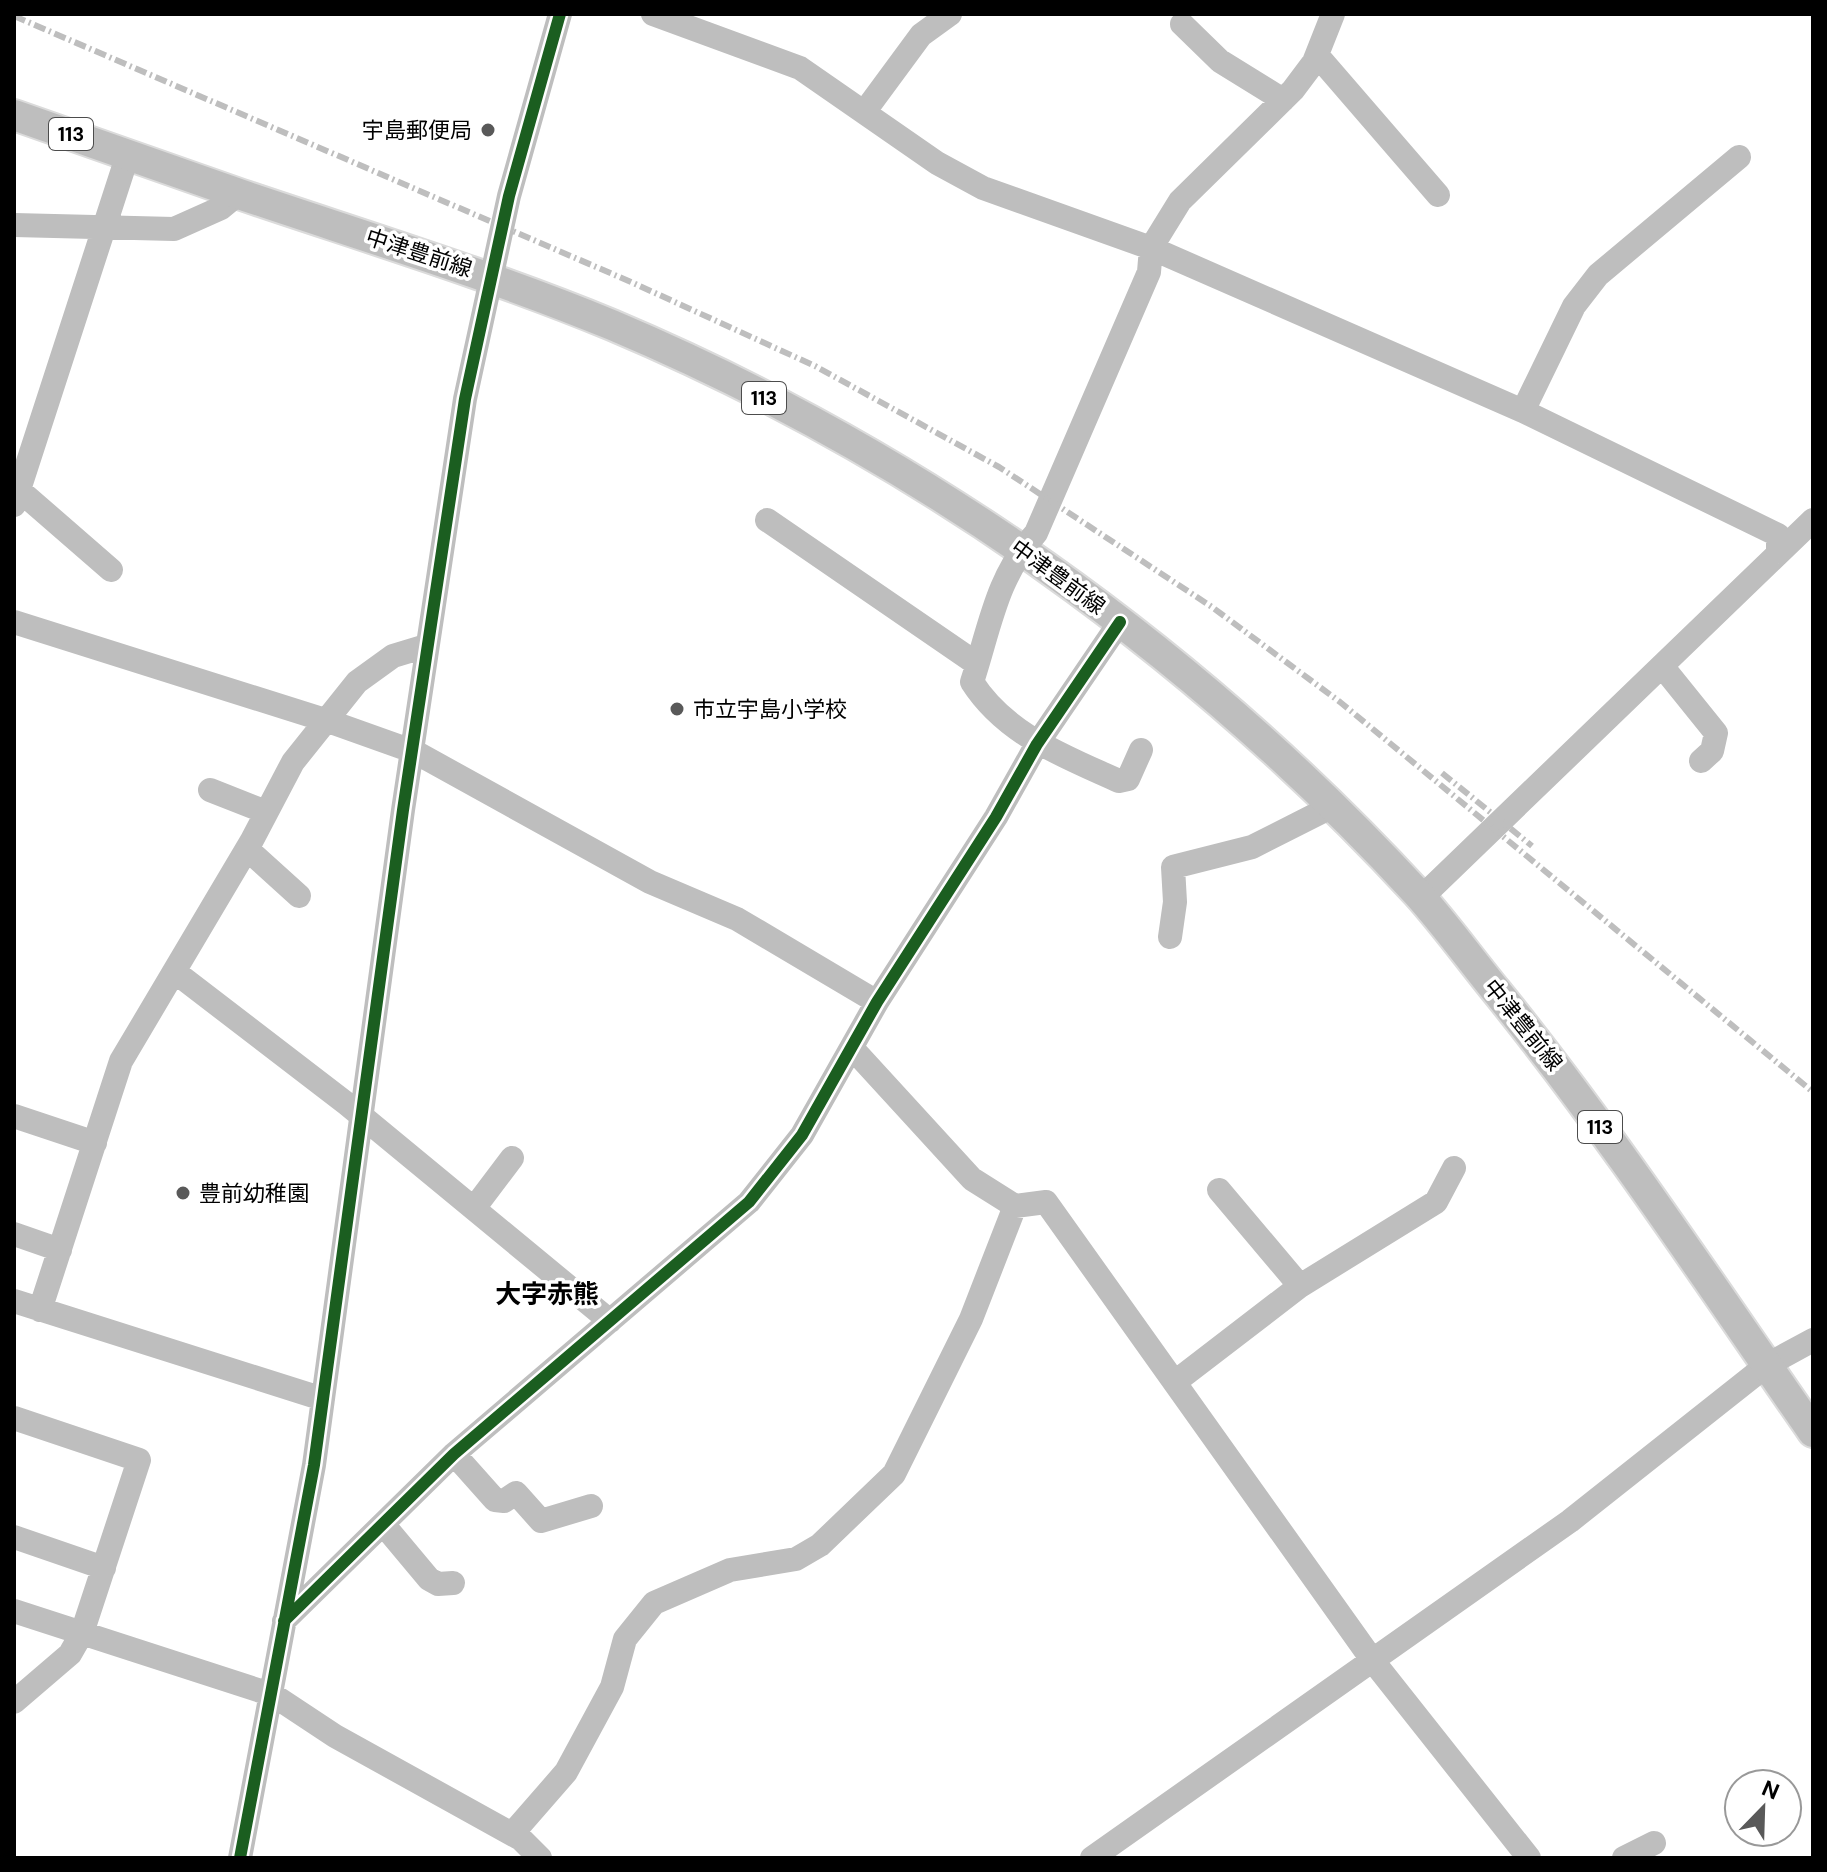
<svg xmlns="http://www.w3.org/2000/svg" width="1827" height="1872" font-family="'DM Sans','Noto Sans JP',sans-serif">
  <rect width="100%" height="100%" fill="#fff"/>
  <g fill="none" stroke-linecap="round" stroke-linejoin="round">
    <defs>
      <path id="major" d="M 14,115 C 90,141 166,169 242,195 C 366,237 491,275 612,325 C 917,454 1193,650 1417,893 C 1445,924 1470,959 1497,992 C 1610,1132 1710,1284 1813,1432"/>
    </defs>
    <use href="#major" stroke="#dbdbdb" stroke-width="34"/>
    <path stroke="#bebebe" stroke-width="24" d="M 653,14 L 800,68 L 937,163 L 983,188 L 1151,248 L 1523,411 L 1778,535 L 1778,552
      M 1182,24 L 1220,61 L 1283,100
      M 1317,55 L 1438,195
      M 865,111 L 921,35 L 950,14
      M 14,225 L 174,229 L 221,208 L 238,194
      M 1523,411 L 1574,306 L 1598,275 L 1739,157
      M 19,490 L 111,570
      M 14,505 L 128,154
      M 767,520 L 977,664
      M 14,622 L 328,721 L 415,752 L 650,882 L 737,919 L 877,1002
      M 1662,666 L 1716,733 L 1712,751 L 1701,761
      M 1141,750 L 1128,779 L 1119,781 C 1064,756 1006,735 972,682 C 990,627 996,578 1036,533 L 1149,272 L 1151,248 L 1180,201 L 1293,90 L 1314,62 L 1333,14
      M 210,790 L 266,812
      M 247,849 L 299,896
      M 1421,898 L 1813,520
      M 1170,937 L 1175,902 L 1173,867 L 1252,847 L 1333,806
      M 175,972 L 347,1104 L 610,1321
      M 852,1048 L 972,1179 L 1015,1206 L 1046,1202 L 1373,1661 L 1529,1858
      M 14,1116 L 95,1143
      M 475,1207 L 512,1158
      M 14,1234 L 60,1250
      M 1300,1286 L 1436,1202 L 1454,1168
      M 14,1301 L 323,1399
      M 40,1310 L 121,1061 L 251,842 L 293,762 L 357,682 L 393,656 L 426,646
      M 1175,1382 L 1300,1286 L 1219,1190
      M 14,1418 L 139,1460 L 82,1633 L 70,1654 L 14,1702
      M 454,1454 L 495,1500 L 504,1501 L 516,1493 L 541,1521 L 591,1506
      M 383,1524 L 429,1579 L 438,1584 L 453,1583
      M 14,1537 L 104,1568
      M 14,1611 L 273,1695 L 335,1736 L 521,1839 L 540,1858
      M 284,1621 L 454,1454 L 749,1202 L 802,1135 L 877,1002 L 996,817 L 1037,744 L 1120,622
      M 512,1834 L 566,1772 L 612,1687 L 625,1639 L 654,1603 L 730,1570 L 796,1559 L 820,1545 L 894,1474 L 971,1319 L 1015,1206
      M 240,1858 L 314,1465 L 403,810 L 465,399 L 509,196 L 560,14
      M 1092,1858 L 1570,1521 L 1767,1365 L 1813,1340
      M 1624,1858 L 1654,1843"/>
    <use href="#major" stroke="#bebebe" stroke-width="30"/>
    <path stroke="#bebebe" stroke-width="6" stroke-dasharray="12 4 2 4" stroke-linecap="butt" d="M 14,16 L 631,282 L 815,366 L 999,467 L 1212,607 L 1340,702 L 1813,1092
      M 1442,773 L 1532,846"/>
    <defs>
      <path id="cycleway" d="M 284,1621 L 454,1454 L 749,1202 L 802,1135 L 877,1002 L 996,817 L 1037,744 L 1120,622
        M 240,1858 L 314,1465 L 403,810 L 465,399 L 509,196 L 560,14"/>
    </defs>
    <use href="#cycleway" stroke="#fff" stroke-width="17"/>
    <use href="#cycleway" stroke="#1b5e20" stroke-width="12"/>
  </g>
  <g fill="#595959" stroke="#fff" stroke-width="3">
    <circle cx="488" cy="130" r="8"/>
    <circle cx="677" cy="709" r="8"/>
    <circle cx="183" cy="1193" r="8"/>
  </g>
  <g text-anchor="middle" dominant-baseline="central" stroke-width="7" stroke-linejoin="round" paint-order="stroke">
    <g fill="#fff" stroke="#4c4c4c" stroke-width="2">
      <rect x="49" y="118" width="44" height="32" rx="6"/>
      <rect x="742" y="382" width="44" height="32" rx="6"/>
      <rect x="1578" y="1111" width="44" height="32" rx="6"/>
    </g>
    <g font-size="20" font-weight="bold" fill="#000">
      <text x="71" y="134">113</text>
      <text x="764" y="398">113</text>
      <text x="1600" y="1127">113</text>
    </g>
    <g font-size="22" fill="#000" stroke="#fff" text-anchor="start">
      <text x="472" y="130" text-anchor="end">宇島郵便局</text>
      <text x="693" y="709">市立宇島小学校</text>
      <text x="199" y="1193">豊前幼稚園</text>
    </g>
    <g font-size="22" fill="#000" stroke="#fff">
      <text transform="translate(419 253) rotate(18)">中津豊前線</text>
      <text transform="translate(1058 577) rotate(36)">中津豊前線</text>
      <text transform="translate(1523 1025) rotate(51)">中津豊前線</text>
    </g>
    <g font-size="26" font-weight="bold" fill="#000" stroke="#fff">
      <text x="547" y="1294">大字赤熊</text>
    </g>
  </g>
  <rect width="1827" height="1872" fill="none" stroke="#000000" stroke-width="32"/>
  <g transform="translate(1763 1808) rotate(23)"><circle r="38" fill="#ffffff" stroke="#999999" stroke-width="2"/>
  <path d="M0-6L14 30L0 20L-14 30Z" fill="#595959"/>
  <text y="-12" font-size="22" font-weight="bold" text-anchor="middle" fill="#000000">N</text>
  </g>
</svg>
